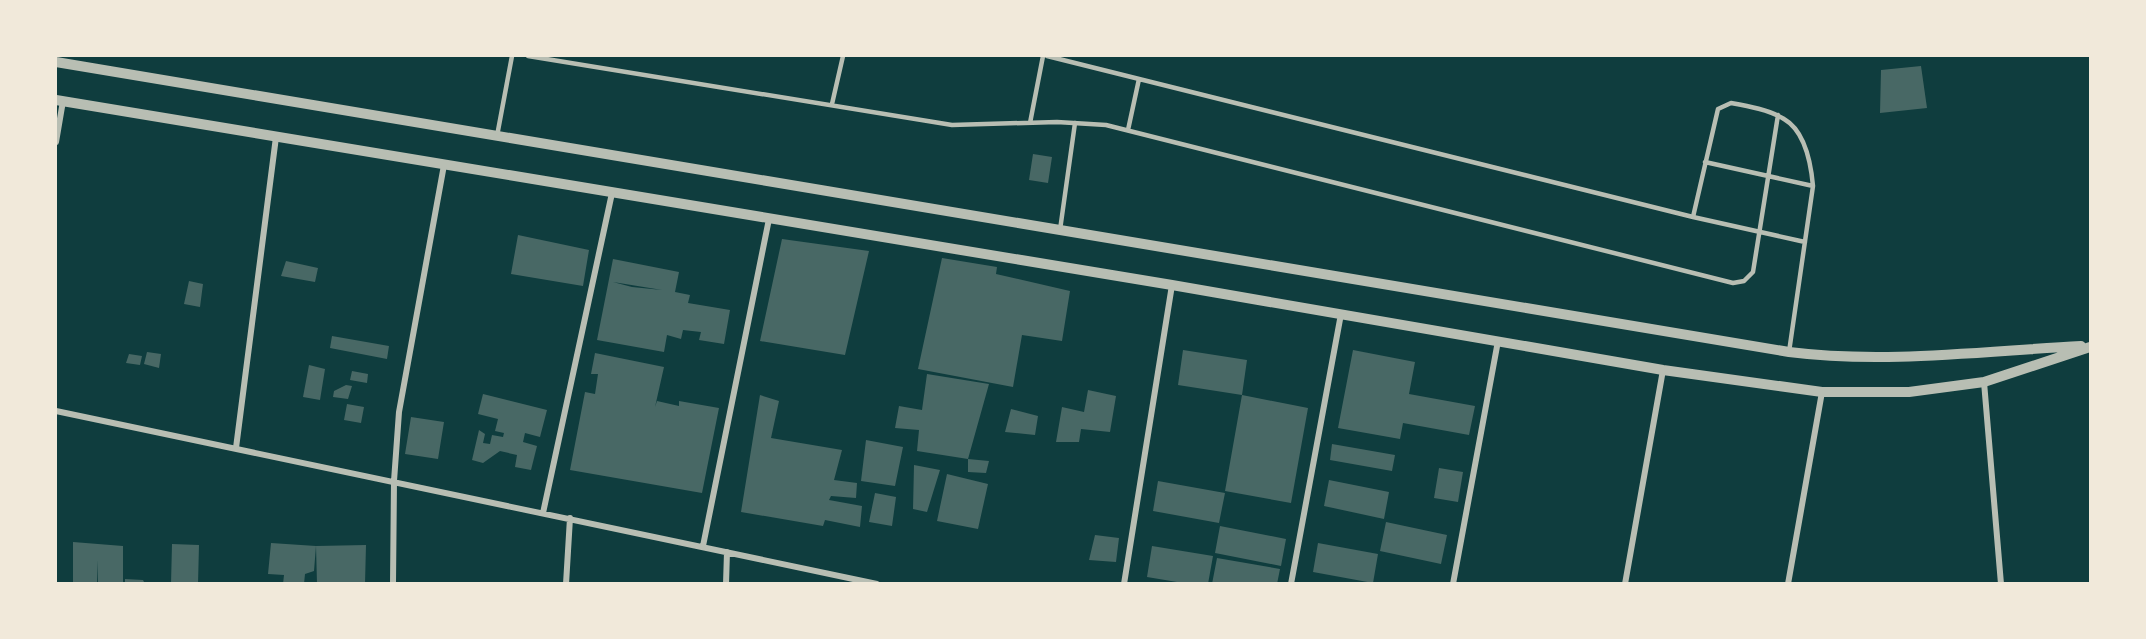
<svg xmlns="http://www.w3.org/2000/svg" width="2146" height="639" font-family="'Playfair Display',serif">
  <rect width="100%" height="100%" fill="#0f3d3e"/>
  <path fill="#486865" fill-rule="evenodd" d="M 1921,66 L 1927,108 L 1880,113 L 1881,70 Z
    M 1033,154 L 1052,157 L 1048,183 L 1029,180 Z
    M 518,235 L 589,250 L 583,286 L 511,274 Z
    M 782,239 L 869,251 L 845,355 L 760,341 Z
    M 942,258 L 997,267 L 996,274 L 1070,291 L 1062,341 L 1022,335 L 1013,387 L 918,369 Z
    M 613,259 L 679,272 L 675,292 L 690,295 L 688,303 L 730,310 L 724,344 L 699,340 L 701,332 L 683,330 L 681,339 L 667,335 L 664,352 L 597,340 ZM 613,282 L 662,290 L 632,287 Z
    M 286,261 L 318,268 L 315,282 L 281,276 Z
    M 189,281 L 203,284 L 200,307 L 184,304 Z
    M 332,336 L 389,346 L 387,359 L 330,348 Z
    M 1183,350 L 1247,360 L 1242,395 L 1308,408 L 1291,503 L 1225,491 L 1242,395 L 1178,385 Z
    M 1353,350 L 1415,362 L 1409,394 L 1475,406 L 1469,435 L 1403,423 L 1400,439 L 1338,428 Z
    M 147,352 L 161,354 L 159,368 L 144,364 Z
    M 595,353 L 664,367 L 655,407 L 657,401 L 679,406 L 679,401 L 719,408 L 702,493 L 570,470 L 585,392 L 595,394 L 598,374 L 591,374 Z
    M 129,354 L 142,356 L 140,365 L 126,363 Z
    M 309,365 L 325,369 L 320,400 L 303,397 Z
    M 352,371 L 368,374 L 367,383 L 350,380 Z
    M 927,374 L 989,384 L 968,459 L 989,461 L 986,473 L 968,472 L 968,459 L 917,451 L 919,430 L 895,428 L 899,406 L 922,410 Z
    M 346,385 L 352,386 L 348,399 L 333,397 L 334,391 Z
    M 1088,390 L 1116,396 L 1110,432 L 1081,429 L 1079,442 L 1056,442 L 1062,407 L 1084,412 Z
    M 483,394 L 547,410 L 540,437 L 525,433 L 523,442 L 537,446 L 531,470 L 515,467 L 517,455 L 500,451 L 483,463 L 472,460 L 479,430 L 485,434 L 483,443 L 490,444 L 492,435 L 503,437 L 504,433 L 495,431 L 498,419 L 478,414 Z
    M 760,395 L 779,401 L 771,438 L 842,450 L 834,480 L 857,483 L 856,498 L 831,496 L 829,500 L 862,506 L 860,527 L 825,520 L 823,526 L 741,512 Z
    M 347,404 L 364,407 L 361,423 L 344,420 Z
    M 1011,409 L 1038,416 L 1035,435 L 1005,432 Z
    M 411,417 L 444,422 L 438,459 L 405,454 Z
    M 866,440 L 903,447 L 895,486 L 861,481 Z
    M 1332,444 L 1395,455 L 1392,471 L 1330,460 Z
    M 914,465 L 940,470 L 927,512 L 913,509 Z
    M 1439,468 L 1463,472 L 1458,502 L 1434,498 Z
    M 947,474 L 988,484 L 978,529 L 937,521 Z
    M 1329,480 L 1389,492 L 1384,519 L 1324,506 Z
    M 1158,481 L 1225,493 L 1219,523 L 1153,511 Z
    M 875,493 L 896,497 L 892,526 L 869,522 Z
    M 1386,522 L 1447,535 L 1441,564 L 1380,551 Z
    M 1220,526 L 1286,539 L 1281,566 L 1215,553 Z
    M 1095,535 L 1119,538 L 1116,562 L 1089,560 Z
    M 73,542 L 123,546 L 123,584 L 98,584 L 98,560 L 97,584 L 73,584 Z
    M 271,543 L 316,546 L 314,571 L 305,574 L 304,584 L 283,584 L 284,575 L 268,574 Z
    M 1318,543 L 1378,554 L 1373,583 L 1313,572 Z
    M 172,544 L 199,545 L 198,584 L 171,584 Z
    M 366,545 L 365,584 L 317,584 L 316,546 Z
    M 1152,546 L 1213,556 L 1208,584 L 1189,584 L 1147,577 Z
    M 1217,558 L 1280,569 L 1277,584 L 1212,584 Z
    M 125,579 L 143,580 L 145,584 L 125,584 Z"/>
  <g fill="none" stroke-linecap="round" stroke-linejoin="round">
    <path stroke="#b8beb3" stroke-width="4.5" d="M 528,56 L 952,125 L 1057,122 L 1106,125 L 1733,283 L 1744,281 L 1753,272 L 1778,115
      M 1047,56 L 1693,217 L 1805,242
      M 832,104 L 843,56
      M 1030,123 L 1043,56
      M 1128,130 L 1139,79
      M 497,136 L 512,56
      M 1705,162 L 1813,186
      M 1693,217 L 1718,109 L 1731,103 C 1748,106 1770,110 1784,119 C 1805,131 1811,164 1813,186 L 1789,352
      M 1060,230 L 1075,123"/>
    <path stroke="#b8beb3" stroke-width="6" d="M 56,142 L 63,101
      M 1984,382 L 2001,584
      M 56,411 L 877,584
      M 236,448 L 276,137
      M 543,513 L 612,193
      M 703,546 L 769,219
      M 393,584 L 394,481 L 399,412 L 444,165
      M 566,584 L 570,518
      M 726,584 L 727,552
      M 1124,584 L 1172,285
      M 1291,584 L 1341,314
      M 1453,584 L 1498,341
      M 1625,584 L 1663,370
      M 1788,584 L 1822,392"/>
    <path stroke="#b8beb3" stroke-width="10" d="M 56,62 L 1789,352 C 1884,364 1985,351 2081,346
      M 56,100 L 1172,285 L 1663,370 L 1822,392 L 1909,392 L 1984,382 L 2090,347"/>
  </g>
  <rect width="2146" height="639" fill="none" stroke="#f1e9da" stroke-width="114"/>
</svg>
